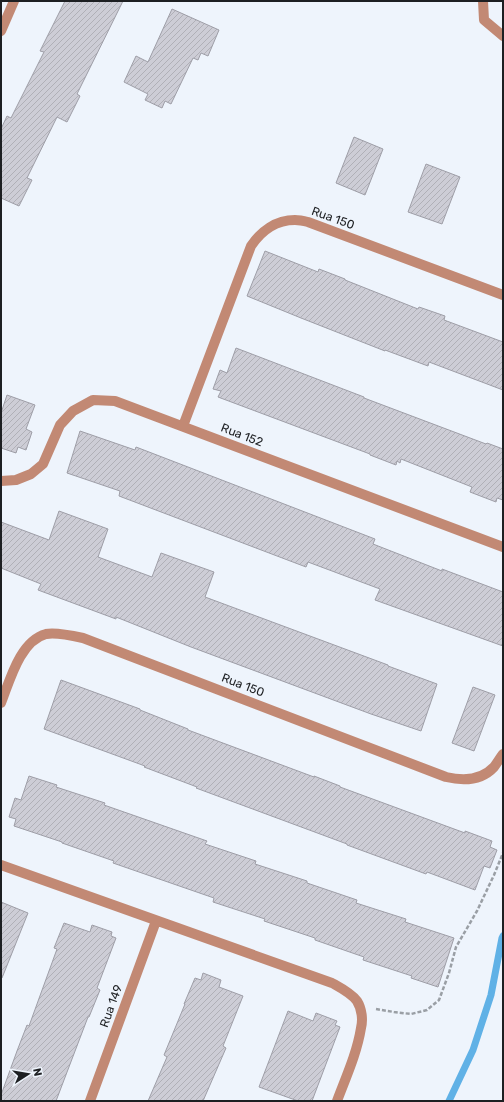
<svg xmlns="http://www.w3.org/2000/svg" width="504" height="1102" font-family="Rubik,sans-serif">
  <defs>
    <pattern id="building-hatch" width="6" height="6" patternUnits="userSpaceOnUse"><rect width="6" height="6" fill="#cdcdd6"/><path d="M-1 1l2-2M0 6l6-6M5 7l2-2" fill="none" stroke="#b0b0b7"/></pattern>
  </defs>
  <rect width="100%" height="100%" fill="#eef4fc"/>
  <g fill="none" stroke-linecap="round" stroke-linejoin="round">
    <path stroke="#60b1e6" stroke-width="7" d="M 449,1101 L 473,1050 L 491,995 L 502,938 L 503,936"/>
  </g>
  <path fill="url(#building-hatch)" stroke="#9e9ea7" d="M 65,1 L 123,1 L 77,94 L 80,96 L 67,122 L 57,117 L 27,178 L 32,180 L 19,206 L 1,198 L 1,129 L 7,116 L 11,118 L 44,52 L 40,51 Z
    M 172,9 L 219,30 L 208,56 L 201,53 L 198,60 L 193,58 L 171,104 L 165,101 L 162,108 L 145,100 L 148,94 L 124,82 L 136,56 L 148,62 Z
    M 354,137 L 383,149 L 365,195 L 336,183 Z
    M 426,164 L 460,177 L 442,224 L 408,212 Z
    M 265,251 L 318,272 L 319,269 L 345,279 L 345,280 L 418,309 L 419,307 L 445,316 L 444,320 L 503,342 L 503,390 L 429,362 L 428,366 L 385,350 L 385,351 L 301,318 L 247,296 Z
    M 236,348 L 364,397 L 364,398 L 486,444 L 487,443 L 503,449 L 503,500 L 497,498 L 496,502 L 470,492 L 472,487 L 401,459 L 400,463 L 397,461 L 396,465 L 370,455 L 370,454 L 218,397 L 221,391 L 213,389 L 220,370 L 227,373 Z
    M 7,395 L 35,405 L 26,429 L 32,432 L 26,450 L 18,447 L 16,453 L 1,448 L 1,413 Z
    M 80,431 L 135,450 L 136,447 L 162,457 L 375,539 L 373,544 L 442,571 L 442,569 L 503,592 L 503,646 L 375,600 L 380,589 L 308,562 L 306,567 L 119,496 L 120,491 L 67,473 Z
    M 59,511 L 108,529 L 98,557 L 152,577 L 161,553 L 214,572 L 205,597 L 388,665 L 388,666 L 437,684 L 421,731 L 371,714 L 191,647 L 116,617 L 116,619 L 38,590 L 41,584 L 1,568 L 1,522 L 49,540 Z
    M 61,680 L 140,709 L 140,710 L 188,729 L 188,730 L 314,777 L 314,776 L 340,786 L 340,787 L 465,833 L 465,831 L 492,841 L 490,847 L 497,850 L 490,868 L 484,866 L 475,890 L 427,872 L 426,874 L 347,845 L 347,844 L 196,788 L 197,787 L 144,767 L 145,766 L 44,729 Z
    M 473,687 L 495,695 L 474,751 L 452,743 Z
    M 29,776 L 57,785 L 56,787 L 105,803 L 104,805 L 207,841 L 205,844 L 256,861 L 255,864 L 307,881 L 307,883 L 357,900 L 356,903 L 406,919 L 405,922 L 454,938 L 438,987 L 411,978 L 412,976 L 363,960 L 364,957 L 315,940 L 315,938 L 264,921 L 265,919 L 213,902 L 214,898 L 113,863 L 114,861 L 62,843 L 62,842 L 14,826 L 16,819 L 9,817 L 15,798 L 21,800 Z
    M 1,902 L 28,913 L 2,978 L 1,978 Z
    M 64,923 L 90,932 L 92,925 L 112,932 L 111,936 L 116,938 L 97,988 L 100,990 L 89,1017 L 88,1017 L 56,1101 L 1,1101 L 1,1095 L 17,1051 L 27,1025 L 29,1026 L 57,949 L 54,948 Z
    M 203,973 L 221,980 L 219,987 L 243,996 L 223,1046 L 226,1048 L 203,1101 L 148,1101 L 167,1057 L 164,1055 L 185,1004 L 184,1004 L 195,978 L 201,980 Z
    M 288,1011 L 313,1021 L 316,1013 L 337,1021 L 335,1025 L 340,1027 L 312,1101 L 298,1101 L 259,1087 Z"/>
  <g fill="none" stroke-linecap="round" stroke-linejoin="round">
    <path stroke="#9a9fa5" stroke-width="2.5" stroke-dasharray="4 2" stroke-linecap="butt" d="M 376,1009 L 394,1012 L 411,1014 L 427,1010 L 439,1000 L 449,973 L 456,947 L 477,911 L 494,875 L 503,853"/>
    <path stroke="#c28974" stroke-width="10" d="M 483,1 L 484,20 L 503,36
      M 1,31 L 14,1
      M 183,426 L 251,246 C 261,231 276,220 295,220 C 299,220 304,221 308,222 L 503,295
      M 1,481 L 16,480 L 31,474 L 43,464 L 60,425 L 73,411 L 93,400 L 115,401 L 503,547
      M 1,703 C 10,680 20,641 46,634 C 55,632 74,636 83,638 L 446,777 C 463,781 481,781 494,767 C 497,763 500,758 503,754
      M 1,865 L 332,983 C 341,988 351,993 357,1001 C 362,1009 363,1020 361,1028 C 357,1053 346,1077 337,1101
      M 90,1101 L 156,921"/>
  </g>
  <g text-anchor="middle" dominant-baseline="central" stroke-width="4" stroke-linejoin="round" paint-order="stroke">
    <g font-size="12" fill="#1d1f22" stroke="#eef4fc">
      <text transform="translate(333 218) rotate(20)">Rua 150</text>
      <text transform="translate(242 435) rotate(21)">Rua 152</text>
      <text transform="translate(243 685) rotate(21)">Rua 150</text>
      <text transform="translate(111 1006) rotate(-70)">Rua 149</text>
    </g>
  </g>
  <rect width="504" height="1102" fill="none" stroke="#1d1f22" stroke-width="4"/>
  <g transform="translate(28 1074) rotate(78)" stroke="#eef4fc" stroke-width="3" paint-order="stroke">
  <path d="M0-3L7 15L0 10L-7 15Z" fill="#1d1f22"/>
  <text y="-6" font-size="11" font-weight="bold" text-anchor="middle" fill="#1d1f22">N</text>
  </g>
</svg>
